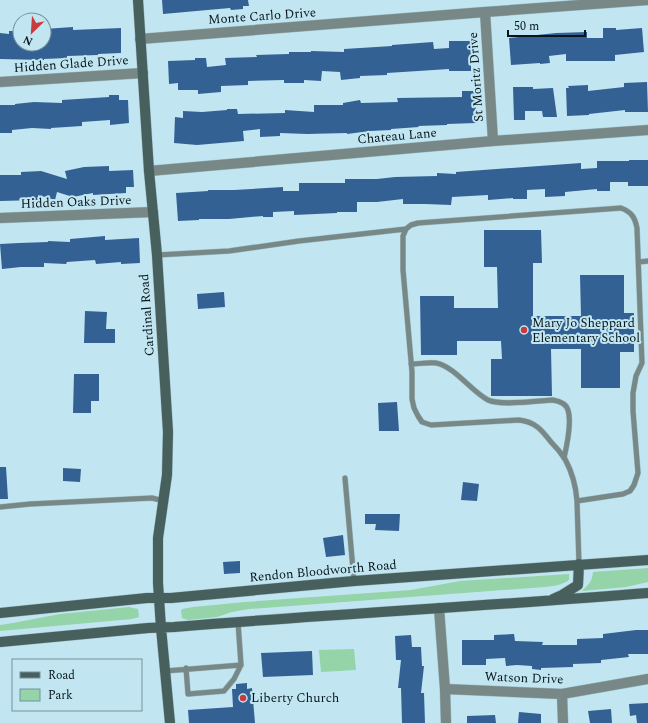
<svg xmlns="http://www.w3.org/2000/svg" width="648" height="723" font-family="Spectral,serif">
  <rect width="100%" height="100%" fill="#c1e6f2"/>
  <path fill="#94d4a8" d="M 648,568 L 648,582 L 626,587 L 582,591 C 589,584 592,582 593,572 Z
    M 569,574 L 569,580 C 562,585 554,586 545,587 L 249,609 L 232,612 L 217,617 L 188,620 L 182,618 L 181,611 L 182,609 L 193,607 L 245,602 L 411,590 L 460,581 Z
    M 129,607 L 138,609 L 139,617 L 132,619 L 0,631 L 0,625 L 13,623 L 60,614 Z
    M 354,649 L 356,670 L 321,672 L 319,650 Z"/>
  <path fill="#336194" d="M 162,0 L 248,0 L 249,6 L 243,6 L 243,9 L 231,10 L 230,8 L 163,14 Z
    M 73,27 L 73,30 L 121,28 L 121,53 L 98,54 L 98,55 L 67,56 L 67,58 L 44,59 L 44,60 L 0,59 L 0,33 L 9,34 L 9,31 L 20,31 L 20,44 L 44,44 L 44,29 Z
    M 603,28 L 616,28 L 616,30 L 642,28 L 644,52 L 615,55 L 615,61 L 566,61 L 566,54 L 549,56 L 550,63 L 540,64 L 540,63 L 511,65 L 509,38 L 556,33 L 587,32 L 587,38 L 603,38 Z
    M 449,41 L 471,41 L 471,71 L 449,71 L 449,69 L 387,73 L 387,75 L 360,76 L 360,78 L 341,80 L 340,72 L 322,71 L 321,81 L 304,80 L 304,83 L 284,83 L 284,80 L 248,81 L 248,85 L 221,86 L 221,92 L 198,94 L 198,90 L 178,90 L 178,83 L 169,84 L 168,61 L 195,60 L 195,58 L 206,58 L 207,67 L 226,65 L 225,58 L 257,57 L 256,55 L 289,54 L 289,52 L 311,52 L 311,51 L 344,52 L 344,49 L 392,46 L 392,45 L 433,42 L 434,49 L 449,48 Z
    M 647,82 L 648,112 L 625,112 L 625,110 L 589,114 L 589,115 L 567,116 L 566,88 L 569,88 L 568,86 L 588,85 L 588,91 L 624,87 L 624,83 Z
    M 513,87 L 533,87 L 533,89 L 553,88 L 557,117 L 543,117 L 542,111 L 525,111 L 525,120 L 514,120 Z
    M 462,91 L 475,91 L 476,123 L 447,124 L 447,125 L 418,126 L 419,127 L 391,129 L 391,130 L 370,131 L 347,134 L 347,133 L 307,134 L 280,133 L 280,136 L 260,137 L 260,129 L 243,131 L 244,141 L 197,145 L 174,143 L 175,117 L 183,118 L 183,111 L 202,112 L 227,110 L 227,109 L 237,109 L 238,114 L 285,113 L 285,110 L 314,112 L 314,105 L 343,105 L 343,103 L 360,100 L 361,103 L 398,102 L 397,98 L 462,97 Z
    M 109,95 L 119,95 L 119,100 L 128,100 L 129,123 L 110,125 L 110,120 L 82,122 L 82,126 L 51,128 L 51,129 L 32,128 L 12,130 L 12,133 L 0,133 L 0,105 L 15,105 L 15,104 L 34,102 L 62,103 L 62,100 L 109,97 Z
    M 629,160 L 648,160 L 648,186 L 628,186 L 628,182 L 610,182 L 610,191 L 597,191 L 597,189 L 565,192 L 565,196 L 545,197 L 545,189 L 527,190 L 527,199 L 513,199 L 513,198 L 488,200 L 488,195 L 452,197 L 451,205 L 425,204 L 403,204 L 403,199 L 377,202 L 357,202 L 357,212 L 337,212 L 337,213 L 294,215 L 294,211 L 273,212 L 273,217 L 263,217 L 263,216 L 229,219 L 199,219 L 199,220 L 178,221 L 176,193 L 208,191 L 208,190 L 234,190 L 283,187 L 283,191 L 299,191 L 299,183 L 345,183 L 345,179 L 377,179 L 395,177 L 437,176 L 437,173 L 456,174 L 456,172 L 581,163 L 581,169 L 597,168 L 597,161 L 629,161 Z
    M 109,166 L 109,171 L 133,170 L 134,187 L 126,187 L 126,193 L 93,195 L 93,193 L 73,197 L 57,192 L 55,200 L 38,195 L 38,200 L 0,201 L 0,175 L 21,175 L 21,172 L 41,171 L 67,179 L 65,171 L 84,167 Z
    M 484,230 L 541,230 L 542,263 L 533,263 L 533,316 L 581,316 L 580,275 L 624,275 L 624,313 L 634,313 L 634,352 L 620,352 L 620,388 L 581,388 L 581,349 L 551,349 L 552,396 L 491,396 L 491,359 L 502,359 L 501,341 L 457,341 L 457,355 L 421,355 L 420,296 L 454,296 L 454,308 L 498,308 L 497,267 L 484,267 Z
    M 105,236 L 105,240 L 139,238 L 140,263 L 121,264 L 121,262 L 96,264 L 95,260 L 67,262 L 66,264 L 44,263 L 44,267 L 21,267 L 2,269 L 0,244 L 19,243 L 48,242 L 48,241 L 70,242 L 70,239 Z
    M 224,292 L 225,307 L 198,309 L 197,294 Z
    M 85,311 L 107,312 L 106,329 L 115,329 L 115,343 L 84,343 Z
    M 74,374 L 99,374 L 99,401 L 91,401 L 91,413 L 73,413 Z
    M 397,402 L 399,431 L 379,431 L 378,403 Z
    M 0,467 L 6,467 L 8,499 L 0,499 Z
    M 63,468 L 81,469 L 80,482 L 63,481 Z
    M 463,482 L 479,484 L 477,501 L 461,500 Z
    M 365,514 L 400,514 L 399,531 L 375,530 L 376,524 L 365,524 Z
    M 343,535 L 345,555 L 326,557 L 323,538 Z
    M 240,561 L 240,573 L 224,574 L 223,562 Z
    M 636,630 L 648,630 L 648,654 L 628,654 L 629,657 L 601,660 L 601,663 L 573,664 L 573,667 L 541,668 L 541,670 L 532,669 L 532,666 L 517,665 L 506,666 L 505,658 L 486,659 L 486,665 L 462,665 L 462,640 L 494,640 L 494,635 L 514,634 L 515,641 L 543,642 L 542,645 L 577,645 L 577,639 L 603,638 L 603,634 Z
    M 411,635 L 412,647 L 421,647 L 422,666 L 424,666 L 421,693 L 424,693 L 425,723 L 402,723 L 401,688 L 398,688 L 401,660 L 396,660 L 395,636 Z
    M 312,651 L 313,675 L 263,677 L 261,653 Z
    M 247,683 L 247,689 L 252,688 L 255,723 L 189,723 L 188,710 L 233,707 L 232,689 L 236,689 L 236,684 Z
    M 648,703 L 648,723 L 637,723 L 636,715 L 630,716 L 629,704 Z
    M 611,709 L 612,723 L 590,723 L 588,711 Z
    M 519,712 L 541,714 L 541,723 L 518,723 Z
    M 495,715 L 496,723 L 467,723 L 467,716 Z"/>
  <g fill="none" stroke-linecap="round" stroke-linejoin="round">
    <defs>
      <path id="lane" d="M 157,255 L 229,251 L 299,241 L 406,229
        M 639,262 L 648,261
        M 411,364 C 419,364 428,362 436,363 C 454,366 472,392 488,400 C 500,406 538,401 553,400 C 559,401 566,403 568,410 C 572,422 567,445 564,458
        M 345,478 L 354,581
        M 577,501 L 623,494 L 630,491 L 634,485 L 638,473 L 633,411 L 633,393 L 636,376 L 642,363 L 637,228 C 635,218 632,212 621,208 L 418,223 L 411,225 L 406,229 L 403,236 L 403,270 L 412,372 L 412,399 L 414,408 L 418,416 L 422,422 L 431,425 L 519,420 C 535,422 541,429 551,442 C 556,447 561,453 565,459 C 572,472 576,486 577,501 L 579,564
        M 0,507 L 30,504 L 152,498 L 164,501
        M 186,668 L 188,694 L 224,691 L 234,679 L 241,665
        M 165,671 L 241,665 L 238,622"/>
      <path id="street" d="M 485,12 L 493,141
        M 140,39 L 485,12 L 648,0
        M 0,82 L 143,73
        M 149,171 L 493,141 L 648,130
        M 0,218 L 153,212
        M 439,608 L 445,689 L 446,723
        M 445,689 L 562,694 L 648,679
        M 562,694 L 563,723"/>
      <path id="secondary" d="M 138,0 L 149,171 L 157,255 L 168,432 L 167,475 L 158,538 L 158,583 L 161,628 L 170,723
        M 553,599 L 562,595 L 578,585 L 579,564
        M 0,613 L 147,598 L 171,598 L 354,581 L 648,560
        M 0,642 L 148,628 L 174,627 C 332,614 490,606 648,593"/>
    </defs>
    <use href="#lane" stroke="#a0c0cb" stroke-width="6"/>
    <use href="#street" stroke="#a0c0cb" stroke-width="11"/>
    <use href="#secondary" stroke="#a0c0cb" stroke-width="11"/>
    <use href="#lane" stroke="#788886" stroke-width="5"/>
    <use href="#street" stroke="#788886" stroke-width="10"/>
    <use href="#secondary" stroke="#48605d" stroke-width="10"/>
  </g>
  <g fill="#c93a3d" stroke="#c1e6f2" stroke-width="1.5">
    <circle cx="524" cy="330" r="4"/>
    <circle cx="243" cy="698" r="4"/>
  </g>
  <g text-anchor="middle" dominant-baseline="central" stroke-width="4" stroke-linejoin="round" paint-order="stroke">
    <g font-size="13" fill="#071419" stroke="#c1e6f2">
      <text transform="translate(262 16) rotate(-4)">Monte Carlo Drive</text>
      <text transform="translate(71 64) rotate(-4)">Hidden Glade Drive</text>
      <text transform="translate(476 77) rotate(-94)">St Moritz Drive</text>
      <text transform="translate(397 136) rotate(-5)">Chateau Lane</text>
      <text transform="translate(76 202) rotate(-2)">Hidden Oaks Drive</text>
      <text transform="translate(147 315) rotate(-94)">Cardinal Road</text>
      <text transform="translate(323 571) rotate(-5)">Rendon Bloodworth Road</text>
      <text transform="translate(524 678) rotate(2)">Watson Drive</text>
    </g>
    <g font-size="13" fill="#071419" stroke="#c1e6f2" text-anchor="start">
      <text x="532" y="323">Mary Jo Sheppard<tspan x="532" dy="15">Elementary School</tspan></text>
      <text x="251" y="698">Liberty Church</text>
    </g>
  </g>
  <rect x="12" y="659" width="130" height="52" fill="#c1e6f2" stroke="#77929b"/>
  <rect x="20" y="672" width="20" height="6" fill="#48605d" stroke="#77929b"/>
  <text x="48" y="679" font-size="12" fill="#071419">Road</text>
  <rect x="20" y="689" width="20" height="12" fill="#94d4a8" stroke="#77929b"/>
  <text x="48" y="699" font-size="12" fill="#071419">Park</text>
  <g transform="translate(32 32) rotate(205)"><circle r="19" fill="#c1e6f2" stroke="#77929b"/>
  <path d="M0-3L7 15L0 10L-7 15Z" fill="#c93a3d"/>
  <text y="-6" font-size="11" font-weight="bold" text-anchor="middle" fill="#071419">N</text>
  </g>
  <path d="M508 30v6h77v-6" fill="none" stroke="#071419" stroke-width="2"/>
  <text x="514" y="30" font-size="12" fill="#071419" stroke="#c1e6f2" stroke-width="3" paint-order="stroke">50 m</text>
</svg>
